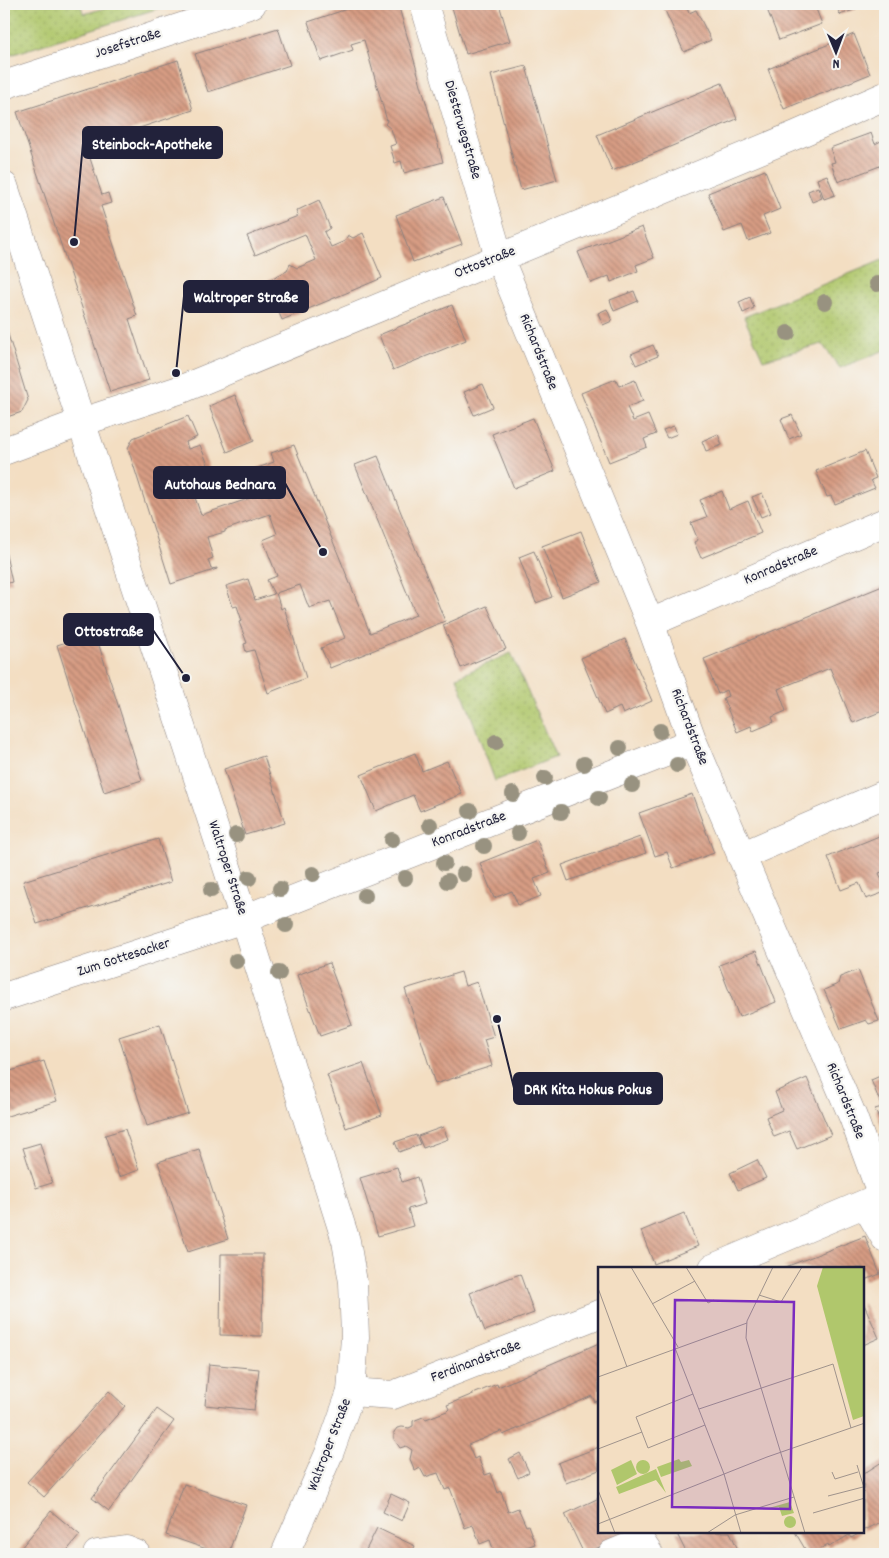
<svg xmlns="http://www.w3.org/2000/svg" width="889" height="1558" font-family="Dekko,sans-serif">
  <defs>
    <pattern id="grass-dots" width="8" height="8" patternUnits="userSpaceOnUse" patternTransform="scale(1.25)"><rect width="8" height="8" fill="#b0c76c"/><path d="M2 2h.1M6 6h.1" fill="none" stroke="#97ab5e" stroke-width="1.8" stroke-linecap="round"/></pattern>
    <pattern id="building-back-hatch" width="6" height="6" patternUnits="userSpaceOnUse" patternTransform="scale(1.25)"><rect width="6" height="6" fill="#d79c83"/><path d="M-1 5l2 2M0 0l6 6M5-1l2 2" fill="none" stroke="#ae7f6c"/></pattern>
  </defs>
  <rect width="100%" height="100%" fill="#f6f6f2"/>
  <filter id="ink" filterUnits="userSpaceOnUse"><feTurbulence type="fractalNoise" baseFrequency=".02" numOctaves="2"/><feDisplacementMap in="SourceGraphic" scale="10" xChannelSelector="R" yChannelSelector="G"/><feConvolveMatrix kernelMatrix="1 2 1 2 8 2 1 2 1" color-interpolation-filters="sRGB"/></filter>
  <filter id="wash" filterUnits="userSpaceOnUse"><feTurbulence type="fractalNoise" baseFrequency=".0096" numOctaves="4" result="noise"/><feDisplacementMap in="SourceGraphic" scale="20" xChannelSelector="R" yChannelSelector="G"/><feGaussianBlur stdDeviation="1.12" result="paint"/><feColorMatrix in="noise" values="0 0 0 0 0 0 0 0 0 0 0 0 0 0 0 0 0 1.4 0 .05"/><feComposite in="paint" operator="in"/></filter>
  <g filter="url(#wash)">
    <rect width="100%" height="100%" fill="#f3dec2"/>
    <path fill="url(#grass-dots)" stroke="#697454" d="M 4,4 L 80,4 L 84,14 L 119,4 L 172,4 L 4,57 Z
      M 885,259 L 885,350 L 840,368 L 822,344 L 763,360 L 744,317 Z
      M 511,653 L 556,757 L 495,781 L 457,677 Z"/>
    <g id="blocks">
      <path fill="url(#building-back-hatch)" d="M 362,4 L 398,4 L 443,162 L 404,173 L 401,161 L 395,163 L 390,146 L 396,144 L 391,129 L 385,124 L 387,121 L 364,40 L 351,44 L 353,50 L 321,61 L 308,22 Z
        M 451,4 L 499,4 L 510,41 L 466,54 Z
        M 662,4 L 685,4 L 689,13 L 696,10 L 711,40 L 684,52 Z
        M 765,4 L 814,4 L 822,24 L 779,40 Z
        M 836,4 L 854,4 L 856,9 L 840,15 Z
        M 278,28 L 290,65 L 208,92 L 195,54 Z
        M 854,34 L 870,74 L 784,109 L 768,69 Z
        M 178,60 L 193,110 L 86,146 L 102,195 L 108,193 L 111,203 L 101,206 L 137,316 L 129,319 L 149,380 L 110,392 L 17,112 Z
        M 526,66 L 557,180 L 521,190 L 491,75 Z
        M 722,83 L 737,119 L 612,171 L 597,135 Z
        M 871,133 L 875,144 L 881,141 L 885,153 L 885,164 L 838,182 L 831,163 L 835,162 L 830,148 Z
        M 765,170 L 780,209 L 763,216 L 770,233 L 748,241 L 742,225 L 724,232 L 708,193 Z
        M 827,175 L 835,195 L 824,199 L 817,179 Z
        M 818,187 L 822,198 L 812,202 L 808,191 Z
        M 444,197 L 462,244 L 413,262 L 396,215 Z
        M 319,200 L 330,228 L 324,232 L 331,247 L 345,241 L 348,235 L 353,238 L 363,233 L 382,278 L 282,320 L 266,281 L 287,271 L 290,264 L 297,268 L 316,260 L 305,234 L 255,255 L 247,236 L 298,216 L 296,211 Z
        M 642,227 L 654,258 L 636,265 L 638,271 L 611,282 L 609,276 L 591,283 L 578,252 Z
        M 634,291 L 638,301 L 614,311 L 610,300 Z
        M 750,297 L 754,308 L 743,313 L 739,302 Z
        M 452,305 L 466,340 L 393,370 L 379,335 Z
        M 607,309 L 612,321 L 603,325 L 598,313 Z
        M 4,321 L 28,400 L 22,412 L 4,418 Z
        M 653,345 L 658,356 L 636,365 L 631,354 Z
        M 616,379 L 619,386 L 635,380 L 643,401 L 627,407 L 633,421 L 648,415 L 656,434 L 644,439 L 647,447 L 609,462 L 581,393 Z
        M 483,384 L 493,407 L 474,415 L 464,392 Z
        M 235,395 L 254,441 L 227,452 L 209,406 Z
        M 792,415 L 801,434 L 789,439 L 781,419 Z
        M 188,416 L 197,437 L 186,442 L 188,449 L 200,445 L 211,472 L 189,480 L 201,515 L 262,494 L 252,470 L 274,462 L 271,453 L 294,445 L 370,633 L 416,615 L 355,465 L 378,456 L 445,621 L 330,668 L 321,648 L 345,638 L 330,601 L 309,608 L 300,585 L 276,593 L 281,609 L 284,607 L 306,678 L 268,693 L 254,650 L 246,652 L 244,644 L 247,643 L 239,622 L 242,621 L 237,606 L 233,607 L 226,586 L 248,579 L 255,600 L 274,594 L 267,580 L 277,576 L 263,540 L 277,534 L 270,514 L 225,530 L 225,532 L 207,537 L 213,558 L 208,560 L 211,569 L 217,568 L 217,569 L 171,584 L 128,448 L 133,438 Z
        M 533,418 L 555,471 L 514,488 L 492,434 Z
        M 674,426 L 677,434 L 667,438 L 663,430 Z
        M 718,434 L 722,445 L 706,451 L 702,441 Z
        M 865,451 L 876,478 L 871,480 L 875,488 L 835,504 L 831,496 L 827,497 L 816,471 Z
        M 722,491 L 729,509 L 748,501 L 761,533 L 701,558 L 694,542 L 698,540 L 691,523 L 707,517 L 700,500 Z
        M 762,493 L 771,513 L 761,517 L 752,497 Z
        M 581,531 L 601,582 L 562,597 L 542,546 Z
        M 4,546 L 12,582 L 4,584 Z
        M 534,551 L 552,597 L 536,603 L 519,557 Z
        M 885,585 L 885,710 L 853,723 L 830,668 L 778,689 L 786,711 L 772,717 L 774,722 L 753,731 L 751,726 L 737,732 L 723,698 L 728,696 L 726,690 L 718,694 L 704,659 Z
        M 487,606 L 506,649 L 461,668 L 443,625 Z
        M 95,633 L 142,780 L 104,792 L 57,645 Z
        M 625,639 L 652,701 L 623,714 L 620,707 L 605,714 L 581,658 Z
        M 415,753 L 422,771 L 447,761 L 462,794 L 420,811 L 413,795 L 376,811 L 361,775 Z
        M 264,756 L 285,823 L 245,835 L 224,769 Z
        M 692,794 L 714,853 L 673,868 L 667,852 L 655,856 L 639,813 Z
        M 884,834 L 885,837 L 885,871 L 879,873 L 885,888 L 885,892 L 866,899 L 859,883 L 841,890 L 828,857 Z
        M 640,837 L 646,853 L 568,881 L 562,865 Z
        M 158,839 L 171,882 L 37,924 L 23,881 Z
        M 537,840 L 550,873 L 534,879 L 541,896 L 518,905 L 512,891 L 494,898 L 480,863 Z
        M 756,951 L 776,1002 L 739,1017 L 719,965 Z
        M 329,963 L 352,1025 L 320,1036 L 297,975 Z
        M 858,970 L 879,1021 L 869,1024 L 866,1020 L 841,1029 L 824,990 L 838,984 L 840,977 Z
        M 461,972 L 465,986 L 477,982 L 494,1037 L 484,1040 L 492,1066 L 435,1084 L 405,989 Z
        M 160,1024 L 188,1113 L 147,1126 L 119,1037 Z
        M 44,1061 L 57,1101 L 4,1117 L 4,1073 Z
        M 363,1063 L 382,1115 L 346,1128 L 327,1075 Z
        M 885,1074 L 885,1129 L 883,1130 L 875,1109 L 882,1107 L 871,1080 Z
        M 807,1078 L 831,1135 L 797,1149 L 789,1131 L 774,1137 L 766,1117 L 782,1110 L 775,1092 Z
        M 443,1127 L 448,1139 L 423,1148 L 418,1136 Z
        M 125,1129 L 139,1170 L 119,1177 L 105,1135 Z
        M 416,1135 L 420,1144 L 399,1152 L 395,1142 Z
        M 40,1143 L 52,1183 L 36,1188 L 23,1148 Z
        M 199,1149 L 228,1239 L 188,1252 L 158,1162 Z
        M 757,1160 L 766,1178 L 738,1190 L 730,1173 Z
        M 397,1167 L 402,1182 L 417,1177 L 425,1204 L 408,1209 L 413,1226 L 378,1236 L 360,1178 Z
        M 684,1213 L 698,1246 L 654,1264 L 641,1231 Z
        M 865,1236 L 880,1274 L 863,1281 L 863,1268 L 783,1268 Z
        M 221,1254 L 263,1254 L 262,1336 L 220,1335 Z
        M 520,1274 L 534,1313 L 485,1331 L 470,1293 Z
        M 863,1302 L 879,1338 L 863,1345 Z
        M 599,1343 L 599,1401 L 595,1402 L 592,1396 L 503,1435 L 501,1431 L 468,1445 L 474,1459 L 478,1457 L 485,1475 L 491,1473 L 498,1493 L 501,1491 L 508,1512 L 518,1508 L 526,1526 L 528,1525 L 535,1544 L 507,1554 L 495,1554 L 490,1540 L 480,1544 L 473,1525 L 465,1528 L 450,1488 L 445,1490 L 438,1473 L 425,1477 L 420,1468 L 415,1471 L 410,1459 L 412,1450 L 406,1446 L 400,1448 L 394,1439 L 394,1432 L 397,1428 L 402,1427 L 409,1428 L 413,1426 L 413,1421 L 423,1417 L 426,1419 L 447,1411 L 449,1409 L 447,1405 L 497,1384 L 498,1387 Z
        M 209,1364 L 259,1369 L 254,1410 L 205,1405 Z
        M 109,1391 L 125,1406 L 44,1497 L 27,1482 Z
        M 157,1409 L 174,1421 L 109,1511 L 92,1498 Z
        M 599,1447 L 599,1470 L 566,1483 L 558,1463 Z
        M 520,1453 L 529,1472 L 518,1478 L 509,1459 Z
        M 885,1460 L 885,1520 L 863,1531 L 863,1474 Z
        M 184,1484 L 246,1505 L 228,1554 L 221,1554 L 166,1535 Z
        M 391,1494 L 410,1503 L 402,1521 L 383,1512 Z
        M 599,1498 L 599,1532 L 633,1532 L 584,1554 L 565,1514 Z
        M 51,1511 L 80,1535 L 64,1554 L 16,1554 Z
        M 377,1528 L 415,1546 L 411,1554 L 364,1554 Z
        M 676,1532 L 730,1532 L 740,1554 L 687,1554 Z
        M 795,1532 L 862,1532 L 851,1538 L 849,1535 L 829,1547 L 828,1544 L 812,1554 L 808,1554 Z"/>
    </g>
  </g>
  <g filter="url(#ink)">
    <use href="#blocks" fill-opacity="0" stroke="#8a807e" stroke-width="1"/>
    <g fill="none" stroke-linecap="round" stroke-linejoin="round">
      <defs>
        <path id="street" d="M 424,4 L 499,257 L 650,623 L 693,742 L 853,1117 L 882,1196
          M 4,85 L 252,4
          M 4,451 L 82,422 L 182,389 L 796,135 L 885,96
          M 650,623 L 885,522
          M 741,856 L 885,794
          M 4,997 L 244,919 L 693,742
          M 865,1204 L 885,1238
          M 713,1268 L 885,1195
          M 351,1392 L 393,1395 L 599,1314
          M 97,1554 L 126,1550 L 136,1554
          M 612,1554 L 641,1542 L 649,1554"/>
        <path id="secondary" d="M 4,186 L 244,919 L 346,1241 L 353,1282 L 355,1337 L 351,1392 L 330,1451 L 285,1554"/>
      </defs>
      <use href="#street" stroke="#8a807e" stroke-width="29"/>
      <use href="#secondary" stroke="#8a807e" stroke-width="29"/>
      <use href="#street" stroke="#fff" stroke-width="28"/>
      <use href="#secondary" stroke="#fff" stroke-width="28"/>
    </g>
    <g fill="#989280">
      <circle cx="877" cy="284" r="8"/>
      <circle cx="825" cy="302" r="8"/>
      <circle cx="788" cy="333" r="8"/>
      <circle cx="660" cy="731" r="8"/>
      <circle cx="496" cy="742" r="8"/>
      <circle cx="620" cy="748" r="8"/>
      <circle cx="584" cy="764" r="8"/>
      <circle cx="677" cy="765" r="8"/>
      <circle cx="545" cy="778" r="8"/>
      <circle cx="632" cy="785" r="8"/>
      <circle cx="513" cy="794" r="8"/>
      <circle cx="599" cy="798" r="8"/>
      <circle cx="470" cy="811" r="8"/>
      <circle cx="561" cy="812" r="8"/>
      <circle cx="430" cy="825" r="8"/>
      <circle cx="518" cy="833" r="8"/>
      <circle cx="236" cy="835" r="8"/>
      <circle cx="392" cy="840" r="8"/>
      <circle cx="484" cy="846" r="8"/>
      <circle cx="444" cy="863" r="8"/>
      <circle cx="313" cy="874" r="8"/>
      <circle cx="464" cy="874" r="8"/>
      <circle cx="249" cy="878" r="8"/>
      <circle cx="405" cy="878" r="8"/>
      <circle cx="448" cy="881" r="8"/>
      <circle cx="280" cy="889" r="8"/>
      <circle cx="211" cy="890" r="8"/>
      <circle cx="365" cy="896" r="8"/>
      <circle cx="286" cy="925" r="8"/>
      <circle cx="236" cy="961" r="8"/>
      <circle cx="279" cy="973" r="8"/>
    </g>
  </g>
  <g text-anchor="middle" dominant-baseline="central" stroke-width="4.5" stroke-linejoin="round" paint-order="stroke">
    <g font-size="15" fill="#22223b" stroke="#f6f6f2">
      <text transform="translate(128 44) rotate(-18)">Josefstraße</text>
      <text transform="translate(462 130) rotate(74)">Diesterwegstraße</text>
      <text transform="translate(485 263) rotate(-22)">Ottostraße</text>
      <text transform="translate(538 352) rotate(68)">Richardstraße</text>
      <text transform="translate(781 566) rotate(-23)">Konradstraße</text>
      <text transform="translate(689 727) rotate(69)">Richardstraße</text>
      <text transform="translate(469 830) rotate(-21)">Konradstraße</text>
      <text transform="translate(227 868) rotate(72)">Waltroper Straße</text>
      <text transform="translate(124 958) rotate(-18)">Zum Gottesacker</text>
      <text transform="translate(845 1101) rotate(68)">Richardstraße</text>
      <text transform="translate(476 1362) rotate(-21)">Ferdinandstraße</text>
      <text transform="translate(330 1445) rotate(-69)">Waltroper Straße</text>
    </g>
  </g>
  <g transform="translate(598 1267)">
    <rect width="266" height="266" fill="#f3dec2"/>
    <path d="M 81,192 L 83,195 L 91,193 L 94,199 L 63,210 L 59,200 ZM 33,193 L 39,207 L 19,218 L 13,203 ZM 58,202 L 68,226 L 58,213 L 21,227 L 18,220 ZM 192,235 L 196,246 L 184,249 L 181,240 L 167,242 ZM186 255a6 6 0 1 1 12 0a6 6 0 1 1-12 0Z" fill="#b0c76c"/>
    <path d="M 225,0 L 266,0 L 266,149 L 255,153 L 219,19 Z" fill="#b0c76c"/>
    <path d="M38 200a7 7 0 1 1 14 0a7 7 0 1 1-14 0Z" fill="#b0c76c"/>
    <path fill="none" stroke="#9f938c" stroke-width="1" d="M 33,0 L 80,80M 88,0 L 110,36 L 116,33M 175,0 L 149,54 L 148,71 L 207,266M 0,21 L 29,100M 161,28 L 183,35 L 204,0M 54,37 L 97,14M 77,81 L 126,207 L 143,266M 0,110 L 149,56M 95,127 L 38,150 L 50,181 L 107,158M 101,142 L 235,97 L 253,161M 0,182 L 44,165M 259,198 L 267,224M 234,205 L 237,212 L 260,205M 0,223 L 17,266M 230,229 L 265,220M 215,246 L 267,231M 0,257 L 169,190 L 267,156M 109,266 L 137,248 L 196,230"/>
    <path fill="#7b2cbf" fill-opacity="0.15" stroke="#7b2cbf" stroke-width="2.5" d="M 77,33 L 196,35 L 192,242 L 74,240 Z"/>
    <rect width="266" height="266" fill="none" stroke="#22223b" stroke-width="2.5"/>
  </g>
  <path fill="none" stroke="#22223b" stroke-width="2" d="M74 242L83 143M176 373L184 296M323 552L285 483M186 678L153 630M497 1019L514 1088"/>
  <g fill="#22223b" stroke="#f6f6f2" stroke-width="2">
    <circle cx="74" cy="242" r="5"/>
    <circle cx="176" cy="373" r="5"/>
    <circle cx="323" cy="552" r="5"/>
    <circle cx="186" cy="678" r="5"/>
    <circle cx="497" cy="1019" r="5"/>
  </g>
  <g fill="#22223b" stroke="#22223b" stroke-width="2">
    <rect x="83" y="127" width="139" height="31" rx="5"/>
    <rect x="184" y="281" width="124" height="31" rx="5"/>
    <rect x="154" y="467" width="131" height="31" rx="5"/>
    <rect x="64" y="614" width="89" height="31" rx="5"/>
    <rect x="514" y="1073" width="148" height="31" rx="5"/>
  </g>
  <g font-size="16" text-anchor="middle" font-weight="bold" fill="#fff">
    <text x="152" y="149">Steinbock-Apotheke</text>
    <text x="246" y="302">Waltroper Straße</text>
    <text x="220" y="489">Autohaus Bednara</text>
    <text x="109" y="636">Ottostraße</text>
    <text x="588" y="1094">DRK Kita Hokus Pokus</text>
  </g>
  <rect width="889" height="1558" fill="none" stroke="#f6f6f2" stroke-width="20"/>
  <g transform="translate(836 52) rotate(179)" stroke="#f6f6f2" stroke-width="4" paint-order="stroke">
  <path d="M0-4L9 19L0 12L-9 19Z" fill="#22223b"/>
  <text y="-8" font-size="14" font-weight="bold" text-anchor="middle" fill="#22223b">N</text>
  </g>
</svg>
